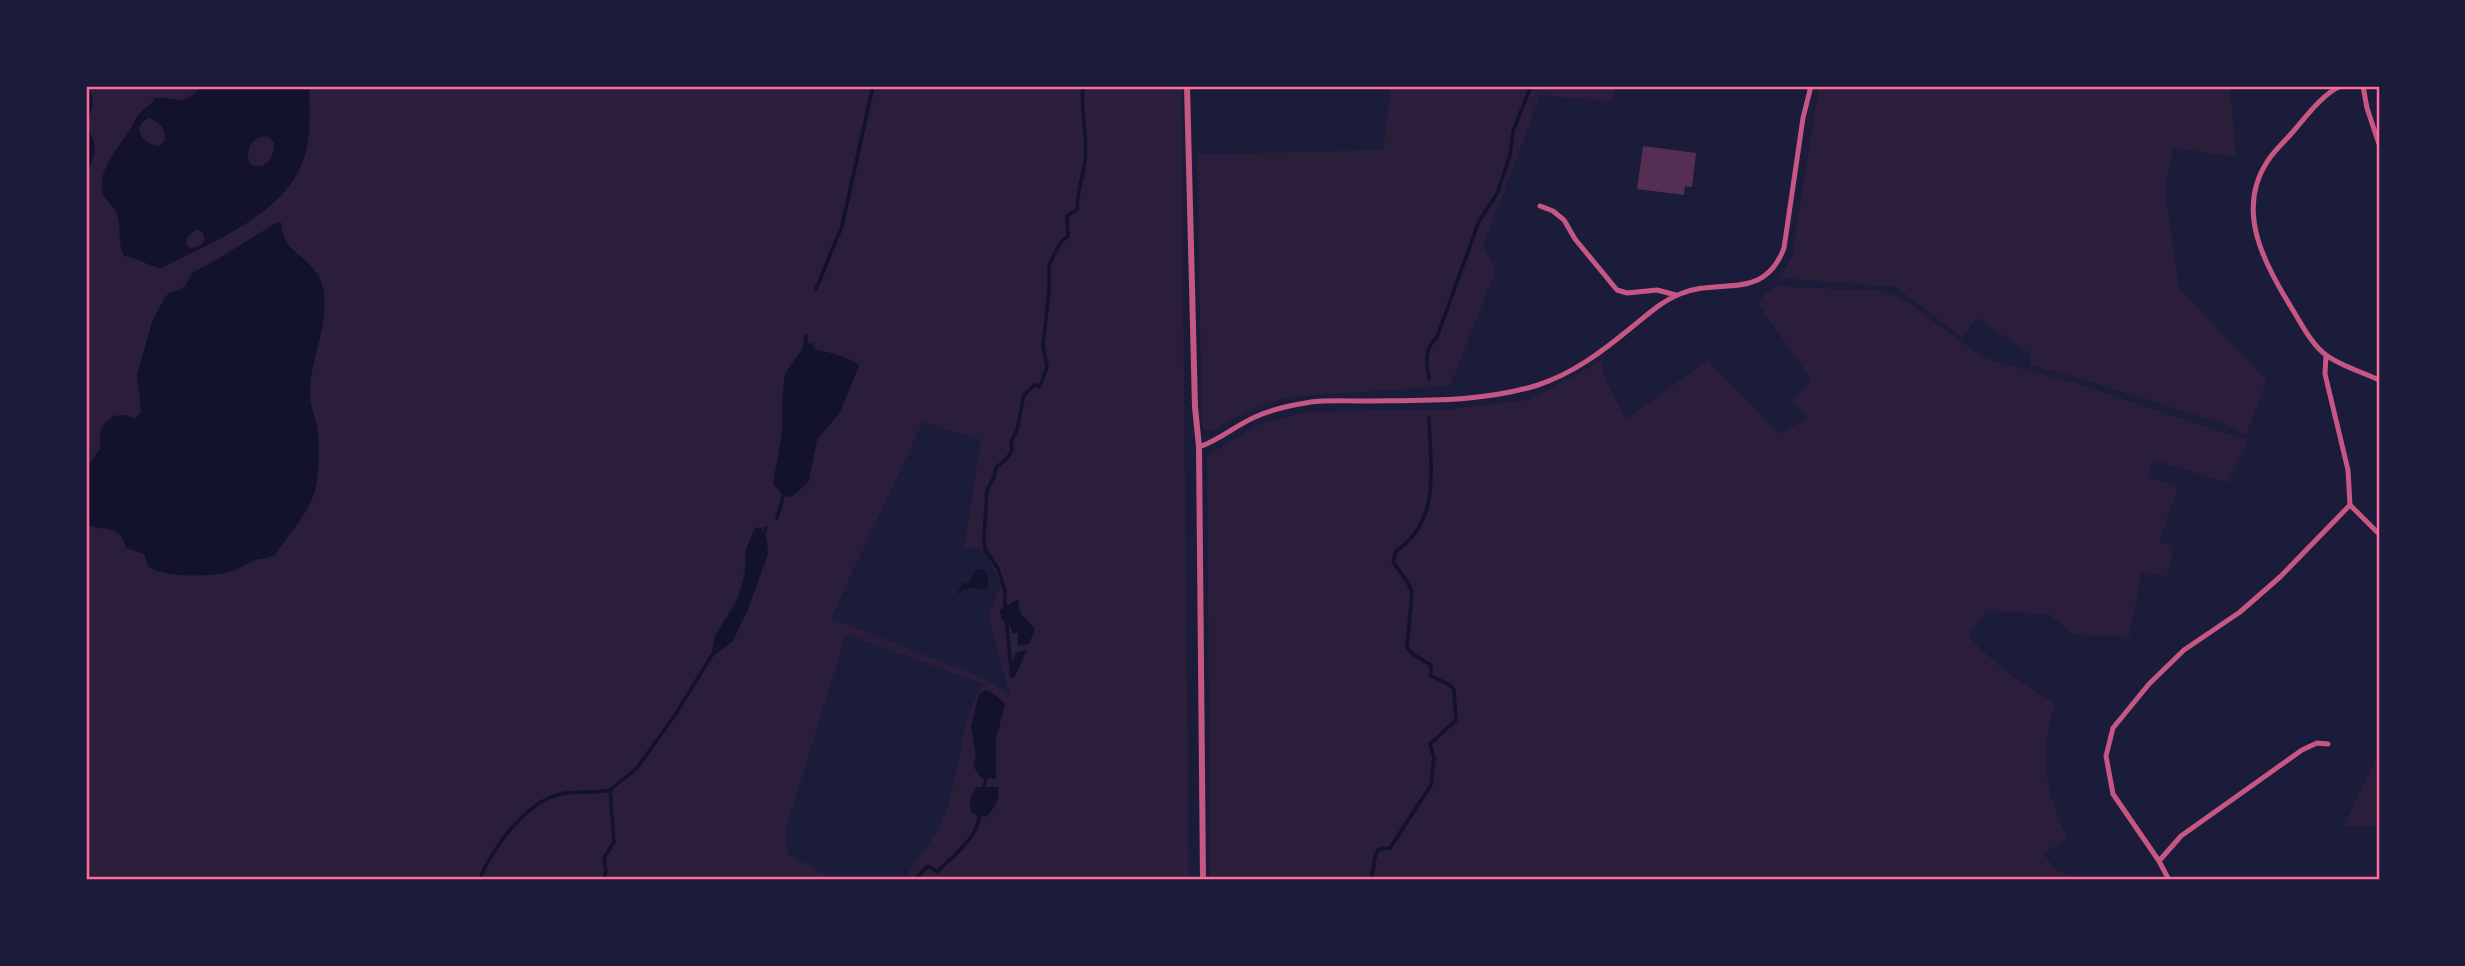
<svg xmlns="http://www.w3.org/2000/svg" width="2465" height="966" font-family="'Titillium Web',sans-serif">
  <rect width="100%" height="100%" fill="#1b1b3a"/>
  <path fill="#2a1e3b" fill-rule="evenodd" d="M 86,86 L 1181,86 L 1189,880 L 903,880 L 938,830 L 948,807 L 969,711 L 983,684 L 846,634 L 785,832 L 789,855 L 836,880 L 86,880 ZM 812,343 L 814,350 L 827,352 L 856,362 L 859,366 L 839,414 L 817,439 L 809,481 L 774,483 L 782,433 L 782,402 ZM 923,422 L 981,440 L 964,548 L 984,549 L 1001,584 L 988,616 L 1010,695 L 986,679 L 831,618 ZM 746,549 L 748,609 L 715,635 C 736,603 744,589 746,549 ZM 1021,607 L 1020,613 L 1032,625 L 1017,641 L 1019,633 L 1012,629 L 1006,621 ZM 1005,704 L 996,739 L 996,779 L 982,778 L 976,771 L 973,763 L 976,757 L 971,726 Z
    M 1391,86 L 1614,86 L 1612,102 L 1540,95 L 1527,132 L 1483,246 L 1496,270 L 1450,386 L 1288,397 L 1248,411 L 1214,430 L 1206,431 L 1202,427 L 1197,154 L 1383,150 Z
    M 1819,86 L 2230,86 L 2236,157 L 2173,148 L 2165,189 L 2179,288 L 2267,381 L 2246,435 L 2227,425 L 2075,377 L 2030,365 L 2031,354 L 1976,318 L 1963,338 L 1896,287 L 1780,278 L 1792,256 Z
    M 1775,286 L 1884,291 L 1910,304 L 1981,356 L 1993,361 L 2074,383 L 2249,441 L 2228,483 L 2153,460 L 2148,477 L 2179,486 L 2159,542 L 2174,546 L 2167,577 L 2142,572 L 2129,637 L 2073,635 L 2049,614 L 1987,611 L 1968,635 C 1993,664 2022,684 2055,703 C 2039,753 2044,791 2068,838 L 2043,854 L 2057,870 L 2083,880 L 1210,880 L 1207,456 L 1259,424 L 1309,412 L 1452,409 L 1529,400 L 1602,360 L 1604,377 L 1626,419 L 1708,360 L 1779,434 L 1808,418 L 1792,401 L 1812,381 L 1758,304 L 1763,296 Z
    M 2379,752 L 2379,827 L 2344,826 Z"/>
  <path fill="#12122b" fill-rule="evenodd" d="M 202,86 L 309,86 C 310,108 311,133 305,155 C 288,214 211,242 162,268 C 148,267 138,257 124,256 C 117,243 122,228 117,214 C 114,205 104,201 102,191 C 99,166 120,146 132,127 C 134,123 136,116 140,113 C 146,107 151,105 155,98 C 178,96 181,109 202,86 ZM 149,118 C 160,122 166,128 165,140 L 159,146 C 142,145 130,126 149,118 ZM 263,136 L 269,137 L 274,143 C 275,157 263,173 249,163 C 246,150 250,140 263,136 ZM 196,230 L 201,231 L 204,235 L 204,242 L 198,247 L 190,248 L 186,244 L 187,237 Z
    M 86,87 C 100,101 88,113 86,129 C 97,138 98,159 86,169 Z
    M 276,223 L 282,223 C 279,253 315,255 323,288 C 331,324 309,359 310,395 C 310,406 315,416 317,426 C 320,441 319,477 315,491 C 308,514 288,535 275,555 C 269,558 265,558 259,559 C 248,562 239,570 229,572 C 211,577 161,578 148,566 L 144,554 L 126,548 C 120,522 105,533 86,524 L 86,469 L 100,449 L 100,432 L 104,424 L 113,416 L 123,415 L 136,418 L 141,412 L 137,375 L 152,322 L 165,297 L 170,292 L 180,290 L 185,286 L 192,273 L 216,260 Z
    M 812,343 L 815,350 C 829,352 848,356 859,366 L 839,414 L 817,439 L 809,481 L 792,497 L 783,496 L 773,483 L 782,433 L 782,402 L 785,373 L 806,344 Z
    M 761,527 L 767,539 L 768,554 L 748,609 L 733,641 L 711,658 L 715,635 L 737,602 L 745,575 L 746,549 L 755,528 Z
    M 981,569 L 985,571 L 988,579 L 987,590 C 958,584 959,592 944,614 L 964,582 L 969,584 L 976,570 Z
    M 1018,599 L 1020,613 L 1035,629 L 1029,644 L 1018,646 L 1018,633 L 1011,633 L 1012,629 L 1006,621 L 1002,621 L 1000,610 Z
    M 1027,650 L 1014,678 L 1009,674 L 1016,652 Z
    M 986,690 L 993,693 L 1005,704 L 996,739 L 996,779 L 982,778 L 976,771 L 973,763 L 976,756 L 971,726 L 979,694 Z
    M 977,787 L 998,787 C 1001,797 994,811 985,817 L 973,814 C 967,806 971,793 977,787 Z"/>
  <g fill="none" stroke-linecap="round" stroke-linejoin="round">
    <path stroke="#12122b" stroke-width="3.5" d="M 816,289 L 842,226 L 873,86
      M 805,347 L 806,336
      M 1429,379 C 1426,361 1424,349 1437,337 L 1479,221 L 1497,194 L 1510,155 L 1513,131 L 1531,86
      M 777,518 L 784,493
      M 763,536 L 766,528
      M 1005,611 L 1005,591 L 998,569 L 985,549 L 984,537 L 987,490 L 994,477 L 996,468 L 1007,458 L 1012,451 L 1011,442 L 1017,430 L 1024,395 L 1034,385 L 1040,386 L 1047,367 L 1043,346 L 1049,290 L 1049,265 L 1060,243 L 1068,236 L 1067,216 L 1077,210 C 1077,192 1083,177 1085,160 C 1088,135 1080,110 1083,86
      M 1006,619 L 1012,676
      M 984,791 L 986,775
      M 479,880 C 493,848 527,798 566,793 C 581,791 595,793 610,790
      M 604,880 L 606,871 L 604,858 L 614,842 L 610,790 L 637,768 L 675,715 L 712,655
      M 914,880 L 928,866 L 937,872 C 954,855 978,838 980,813
      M 1370,880 C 1376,870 1371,858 1379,849 L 1390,848 L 1431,785 L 1434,758 L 1430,744 L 1456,720 L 1454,690 L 1450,685 L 1431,676 L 1431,665 L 1414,655 L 1407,647 L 1412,592 L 1408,583 L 1393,562 L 1396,551 C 1442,521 1430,465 1429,418"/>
  </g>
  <path fill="#542f53" d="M 1643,146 L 1696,153 L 1692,187 L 1685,186 L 1684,195 L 1637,189 Z"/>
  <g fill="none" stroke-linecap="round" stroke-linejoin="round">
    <path stroke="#c65784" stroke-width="5" d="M 2341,86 C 2322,94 2305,118 2291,134 C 2283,143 2273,152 2267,162 C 2235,211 2265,265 2291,307 C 2301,323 2311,344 2326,355 C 2341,366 2362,372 2379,380
      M 2363,86 L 2367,108 L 2379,144
      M 1540,206 L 1553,211 L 1564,220 L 1575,239 L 1617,290 L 1627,293 L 1657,290 L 1676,295
      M 2326,355 L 2325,374 L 2348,470 L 2350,505 L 2379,534
      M 1199,447 C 1219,440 1235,426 1255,417 C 1272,409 1292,405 1311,402 C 1327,400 1343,401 1359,401 C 1418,400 1481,403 1538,385 C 1574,373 1603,351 1632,327 C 1647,315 1662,301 1680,294 C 1720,277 1764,302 1784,248 L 1803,118 L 1811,86
      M 2159,861 L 2181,836 L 2302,750 L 2317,743 L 2328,744
      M 2169,880 L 2159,861 L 2113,794 L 2106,756 L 2113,728 L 2149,684 L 2184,650 L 2240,612 L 2280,577 L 2350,505"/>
    <path stroke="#c65784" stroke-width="6" d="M 1187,86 L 1195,407 L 1199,447 L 1203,880"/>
  </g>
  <rect width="2465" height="966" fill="none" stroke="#1b1b3a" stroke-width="175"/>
  <rect x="88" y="88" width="2290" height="790" fill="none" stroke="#ff6b9d" stroke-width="2.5"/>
</svg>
